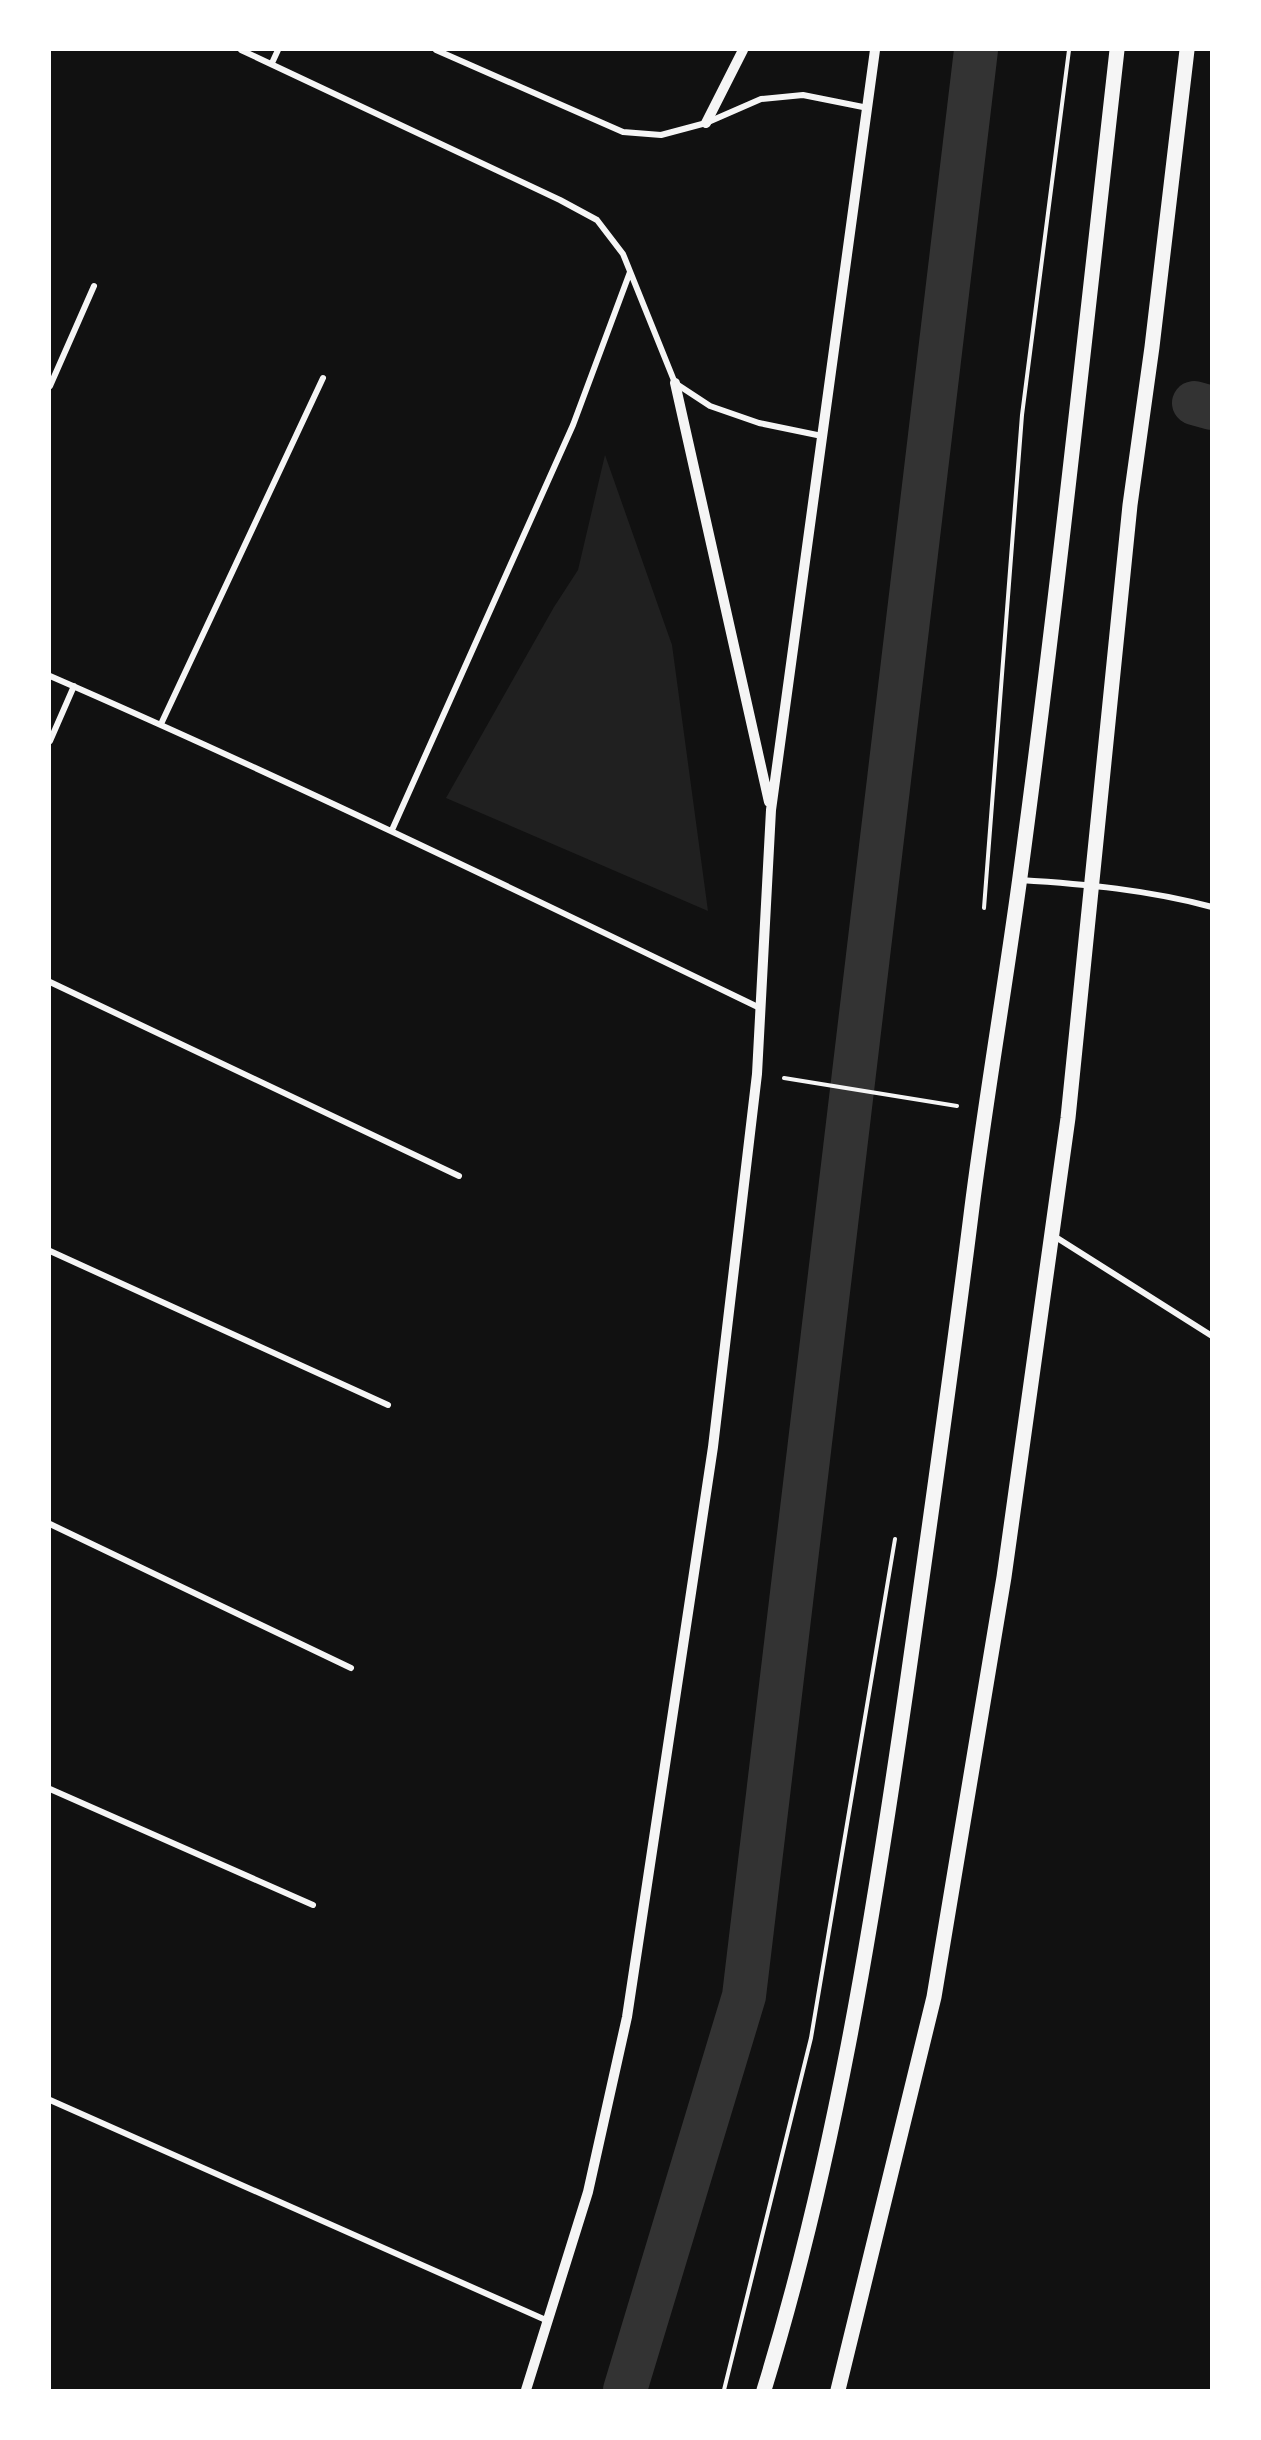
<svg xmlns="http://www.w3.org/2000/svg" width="1261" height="2440" font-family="'Archivo Narrow',sans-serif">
  <rect width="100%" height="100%" fill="#111"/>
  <path fill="#202020" d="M 605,455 L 672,645 L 708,911 L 446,798 L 554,607 L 578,570 Z"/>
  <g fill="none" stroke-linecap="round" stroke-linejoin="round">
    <path stroke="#333" stroke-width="44" d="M 1194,403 L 1212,408
      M 625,2390 L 744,1996 L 976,50"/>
    <path stroke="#f5f5f5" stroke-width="4" d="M 984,908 L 1022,415 L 1069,50
      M 784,1078 L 957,1106
      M 724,2390 L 811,2038 L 895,1539"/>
    <path stroke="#f5f5f5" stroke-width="6" d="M 241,50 L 560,200 L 597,220 L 623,254 L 675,383 L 710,406 L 759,423 L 822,436
      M 436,50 L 623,132 L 661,135 L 706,123 L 761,99 L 803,95 L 868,108
      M 272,63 L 278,50
      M 50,386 L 94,286
      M 50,676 C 289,780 524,894 760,1008
      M 161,724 L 323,378
      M 50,741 L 74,686
      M 392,830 L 573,425 L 630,272
      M 1020,880 C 1085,884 1149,890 1212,907
      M 50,982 L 459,1176
      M 1054,1236 L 1212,1336
      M 50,1251 L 388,1405
      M 50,1524 L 351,1668
      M 50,1789 L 313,1905
      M 50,2100 L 548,2321"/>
    <path stroke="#f5f5f5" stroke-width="10" d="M 706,123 L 743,50
      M 675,383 L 769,802
      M 526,2390 L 588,2192 L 627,2017 L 713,1447 L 757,1074 L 771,810 L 875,50"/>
    <path stroke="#f5f5f5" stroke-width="15" d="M 764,2390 C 834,2163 872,1927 906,1691 C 929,1530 952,1369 972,1207 C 986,1097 1005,988 1020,877 C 1057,602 1086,326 1117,50
      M 838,2390 L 934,1997 L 1004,1577 L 1068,1118 L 1130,505 L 1152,347 L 1187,50"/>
  </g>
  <rect width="1261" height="2440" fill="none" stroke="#ffffff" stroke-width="102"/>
</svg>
